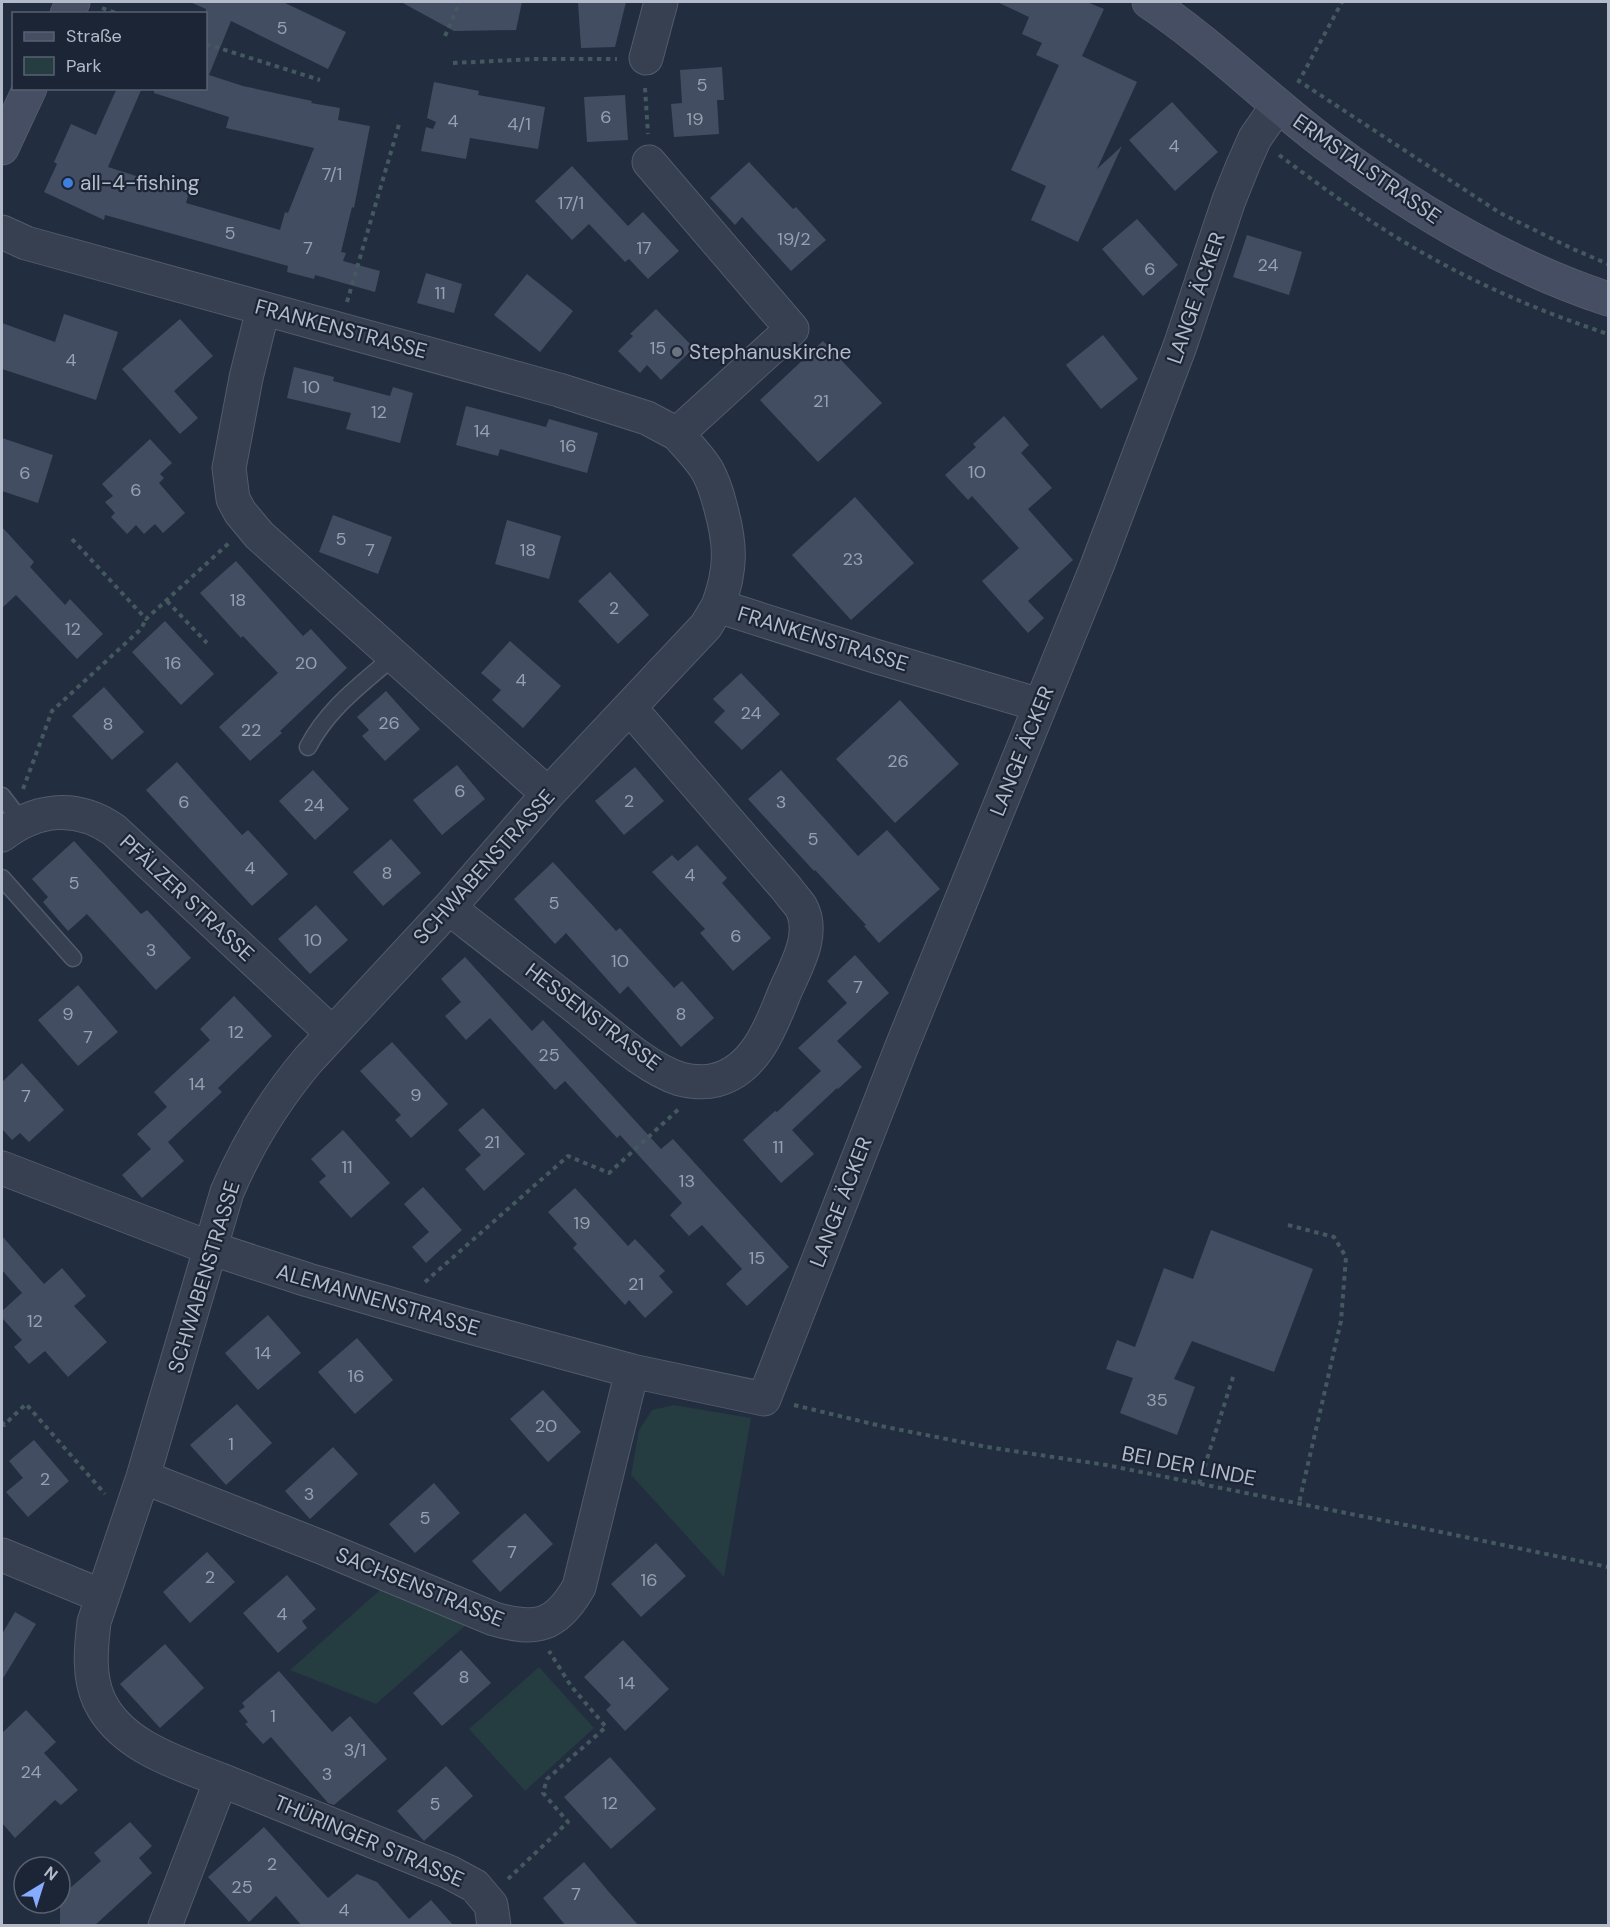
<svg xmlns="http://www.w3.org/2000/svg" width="1610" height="1927" font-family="'DM Sans',sans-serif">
  <rect width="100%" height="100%" fill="#232d40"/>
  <path fill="#253c41" d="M 674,1405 L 751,1418 L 724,1577 L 631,1475 L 639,1430 L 652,1410 Z
    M 381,1589 L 466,1625 L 376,1704 L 290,1670 Z
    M 539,1667 L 594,1728 L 525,1791 L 469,1729 Z"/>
  <path fill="#424d62" d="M 190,2 L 283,2 L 346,32 L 328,69 L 231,21 L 209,75 L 243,86 L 312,101 L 311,103 L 340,108 L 338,120 L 370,126 L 354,208 L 352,207 L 341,252 L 346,253 L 343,261 L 380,271 L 375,292 L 315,275 L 314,279 L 287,272 L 288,266 L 105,215 L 104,220 L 44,192 L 57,164 L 54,162 L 71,124 L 96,135 L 117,88 L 142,88 L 108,167 L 189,193 L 186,203 L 280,230 L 285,212 L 288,213 L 314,148 L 226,128 L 229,117 L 154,93 L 154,88 L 206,88 L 206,9 Z
    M 401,2 L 522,2 L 516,30 L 454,31 Z
    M 578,2 L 626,2 L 615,47 L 581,48 Z
    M 997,2 L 1087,2 L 1104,9 L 1082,56 L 1137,82 L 1097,169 L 1122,146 L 1078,242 L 1031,220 L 1046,186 L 1011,170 L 1059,65 L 1036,55 L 1042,43 L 1022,34 L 1029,17 Z
    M 722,67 L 724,100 L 717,100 L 719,134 L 674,137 L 671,104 L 682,103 L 680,70 Z
    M 434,82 L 479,91 L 478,95 L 545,107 L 538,149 L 470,138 L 466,159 L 421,151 L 426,127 L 433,129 L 436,122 L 427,118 Z
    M 625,95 L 628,140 L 587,142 L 584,97 Z
    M 1172,102 L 1218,152 L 1175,191 L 1129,140 Z
    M 749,162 L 793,209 L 796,207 L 826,240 L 791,271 L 742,217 L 735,225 L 710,198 Z
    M 572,166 L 628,226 L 643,212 L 679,251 L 648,279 L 629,259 L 625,262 L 589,224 L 572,240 L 535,201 Z
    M 1137,219 L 1178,265 L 1143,296 L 1102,249 Z
    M 1247,235 L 1302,252 L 1289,295 L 1233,277 Z
    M 426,273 L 462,284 L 454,313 L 417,303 Z
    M 527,274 L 573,311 L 540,352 L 494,315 Z
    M 656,309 L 694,348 L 661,380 L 647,365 L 640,373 L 618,351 L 633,336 L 630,334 Z
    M 64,314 L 118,332 L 96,400 L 2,369 L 2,323 L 55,342 Z
    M 180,319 L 213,356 L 174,391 L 198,418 L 180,434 L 122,369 Z
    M 1103,335 L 1138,379 L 1101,409 L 1066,365 Z
    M 823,341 L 882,403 L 818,462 L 760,400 Z
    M 294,367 L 334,377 L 333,381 L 390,396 L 393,387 L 413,393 L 400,443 L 346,429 L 351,413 L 287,398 Z
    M 466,406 L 546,427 L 549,419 L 598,433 L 587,473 L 500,449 L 498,456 L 456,445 Z
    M 1004,416 L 1029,445 L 1021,453 L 1052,488 L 1028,509 L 1073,560 L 1028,601 L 1044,618 L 1028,633 L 982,581 L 1019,548 L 972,496 L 968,500 L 945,475 L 976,447 L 973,444 Z
    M 2,438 L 53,455 L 38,503 L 2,491 Z
    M 150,439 L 172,463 L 160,474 L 164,478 L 159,483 L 185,513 L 163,533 L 155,524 L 144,534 L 136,525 L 127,534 L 111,517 L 115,513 L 105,502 L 113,496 L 102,484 Z
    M 855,497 L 914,563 L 851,620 L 792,555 Z
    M 333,515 L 392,537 L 378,574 L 319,552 Z
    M 507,520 L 561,536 L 549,579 L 495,564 Z
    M 2,527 L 34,562 L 30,567 L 65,605 L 70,599 L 103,634 L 77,659 L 16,595 L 2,608 Z
    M 236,561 L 303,636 L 311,629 L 347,668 L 280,731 L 282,733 L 250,761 L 219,727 L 278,673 L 243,636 L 241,638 L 200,593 Z
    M 610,572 L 649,615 L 618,644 L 578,601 Z
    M 165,621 L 214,674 L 181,705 L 132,652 Z
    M 510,641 L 561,686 L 523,728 L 492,700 L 501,690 L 481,673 Z
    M 741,673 L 780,714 L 742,750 L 714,722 L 725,711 L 713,699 Z
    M 104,687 L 144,732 L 112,760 L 72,716 Z
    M 386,691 L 420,729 L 385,761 L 362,736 L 369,730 L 357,717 Z
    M 900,700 L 959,764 L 895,823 L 836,759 Z
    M 177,762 L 242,835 L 248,830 L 288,874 L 252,906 L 146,790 Z
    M 457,765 L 485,799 L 442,835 L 413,800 Z
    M 635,767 L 664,801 L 624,835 L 595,801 Z
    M 313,770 L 349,809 L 315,840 L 279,801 Z
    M 781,770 L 858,856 L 887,830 L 940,889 L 879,943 L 864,926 L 866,925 L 815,870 L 814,871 L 748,799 Z
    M 391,839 L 421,873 L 383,906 L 353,872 Z
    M 74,841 L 141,914 L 147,910 L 191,958 L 156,990 L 87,914 L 68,931 L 43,902 L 48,897 L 32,879 Z
    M 697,845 L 727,878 L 722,883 L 771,938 L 733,971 L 700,933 L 705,929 L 652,872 L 672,855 L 678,861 Z
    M 553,862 L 616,931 L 620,928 L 674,988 L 682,981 L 714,1018 L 681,1047 L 628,986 L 620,994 L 566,933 L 555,944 L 514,899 Z
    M 316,905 L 348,940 L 310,974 L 278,939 Z
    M 855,955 L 889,993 L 837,1041 L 862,1067 L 838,1089 L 837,1088 L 792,1130 L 814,1154 L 781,1183 L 743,1140 L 775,1111 L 777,1112 L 821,1071 L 798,1048 L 847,1003 L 827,981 Z
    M 465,957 L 532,1031 L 543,1020 L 661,1149 L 673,1139 L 789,1267 L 747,1306 L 726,1284 L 742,1269 L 702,1225 L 689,1236 L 670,1215 L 682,1203 L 620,1135 L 617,1138 L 565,1081 L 555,1090 L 490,1018 L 466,1040 L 445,1016 L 461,1002 L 441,979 Z
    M 78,985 L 118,1032 L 78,1066 L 38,1020 Z
    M 234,996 L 272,1036 L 218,1088 L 222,1092 L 168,1142 L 184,1161 L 142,1198 L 122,1175 L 151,1149 L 137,1134 L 167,1107 L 154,1092 L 210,1040 L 200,1029 Z
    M 392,1042 L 448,1104 L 411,1138 L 395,1120 L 401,1115 L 360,1071 Z
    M 22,1063 L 64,1110 L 29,1142 L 20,1133 L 12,1140 L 2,1129 L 2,1082 Z
    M 483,1108 L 525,1154 L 484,1191 L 465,1169 L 481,1155 L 458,1130 Z
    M 343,1130 L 390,1183 L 351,1218 L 319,1182 L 326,1176 L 311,1159 Z
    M 423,1187 L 462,1230 L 426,1263 L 412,1247 L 429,1232 L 404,1204 Z
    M 575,1188 L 628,1246 L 635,1239 L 665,1271 L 659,1276 L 673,1292 L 645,1318 L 629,1300 L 625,1305 L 573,1248 L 577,1244 L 548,1212 Z
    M 1211,1230 L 1313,1269 L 1274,1372 L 1192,1341 L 1174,1379 L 1195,1387 L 1177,1435 L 1120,1413 L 1133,1378 L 1106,1369 L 1117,1340 L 1135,1347 L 1164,1268 L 1193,1279 Z
    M 2,1236 L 44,1284 L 62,1268 L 86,1296 L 74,1306 L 107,1342 L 68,1377 L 45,1351 L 29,1364 L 14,1347 L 22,1340 L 2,1318 L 2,1311 L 22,1293 L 2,1270 Z
    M 268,1315 L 301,1353 L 258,1390 L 225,1353 Z
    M 357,1338 L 393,1380 L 355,1414 L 318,1372 Z
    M 543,1390 L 581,1432 L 548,1462 L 510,1419 Z
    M 237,1404 L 272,1443 L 226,1485 L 190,1445 Z
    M 34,1440 L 69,1481 L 28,1517 L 6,1492 L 23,1478 L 9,1461 Z
    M 333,1447 L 358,1474 L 310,1519 L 285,1491 Z
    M 434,1483 L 460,1513 L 415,1553 L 389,1524 Z
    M 525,1513 L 553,1544 L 500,1592 L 472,1561 Z
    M 656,1543 L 686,1576 L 641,1617 L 611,1584 Z
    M 207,1552 L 235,1582 L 190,1623 L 163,1592 Z
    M 287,1575 L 316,1609 L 302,1621 L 307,1628 L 278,1653 L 243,1613 Z
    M 15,1612 L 36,1624 L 2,1680 L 2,1634 Z
    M 623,1640 L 669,1689 L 625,1731 L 606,1710 L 611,1705 L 584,1677 Z
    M 165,1644 L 204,1688 L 160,1728 L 120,1684 Z
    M 461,1650 L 491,1683 L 442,1726 L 413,1693 Z
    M 279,1671 L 332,1732 L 350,1716 L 387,1759 L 334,1805 L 328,1803 L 271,1737 L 263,1744 L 245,1724 L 248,1722 L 239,1711 L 245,1707 L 242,1703 Z
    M 26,1710 L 56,1742 L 44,1753 L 78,1790 L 61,1805 L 55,1800 L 15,1838 L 2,1823 L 2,1733 Z
    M 610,1757 L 656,1809 L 611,1849 L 564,1797 Z
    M 446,1766 L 473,1796 L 424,1841 L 397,1811 Z
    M 130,1822 L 152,1846 L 139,1858 L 152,1873 L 94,1926 L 60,1926 L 60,1897 L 101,1861 L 94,1853 Z
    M 264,1827 L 328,1898 L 357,1874 L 377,1882 L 409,1919 L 431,1900 L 454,1926 L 302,1926 L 276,1896 L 249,1922 L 208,1877 Z
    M 584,1862 L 608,1891 L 639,1926 L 566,1926 L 543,1898 Z"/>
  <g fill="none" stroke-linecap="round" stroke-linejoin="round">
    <defs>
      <path id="lane" d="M 308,747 C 328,708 362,684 394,656
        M 2,796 L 21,821
        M 2,878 L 73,958"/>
      <path id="street" d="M 646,58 L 661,2
        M 649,162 L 792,329 L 677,434 C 688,446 699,457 707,470 C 713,481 717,493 720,505 C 731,544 732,568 718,606 L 878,657 L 1040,705
        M 2,232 L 26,243 L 559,390 L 647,418 L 677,434
        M 263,309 L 246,378 L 229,468 L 233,499 L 240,512 L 259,535 L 548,794
        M 2,835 C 37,808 77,804 114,830 L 332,1033
        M 449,908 C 494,943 538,977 582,1012 C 610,1034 646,1068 680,1079 C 692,1082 705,1083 716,1080 C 755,1070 771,1027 784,994 C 795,968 816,935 801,907 C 797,901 791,895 787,889 L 630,708
        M 2,1168 L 210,1248 L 308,1280 L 459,1324 L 632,1371 L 764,1399 L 902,1046 L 1097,566 L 1180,346 L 1229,200 L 1243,165 L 1255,138 L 1278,105
        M 143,1477 L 321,1547 L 494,1619 C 536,1631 556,1627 579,1587 L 632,1371
        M 2,1555 L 102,1596
        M 221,1780 L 449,1872 L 475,1886 L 491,1905 L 494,1926
        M 165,1926 L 221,1780 C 178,1763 120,1746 99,1700 C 88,1676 91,1648 94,1622 L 143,1477 L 227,1192 C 248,1143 275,1099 309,1059 L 449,908 L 548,794 L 706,626 L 718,606"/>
      <path id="secondary" d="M 1149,2 C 1212,44 1265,98 1326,144 C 1412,209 1506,265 1608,299
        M 67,14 L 73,2
        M 2,148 L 30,88"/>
    </defs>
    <use href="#lane" stroke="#525b6a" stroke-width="19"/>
    <use href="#street" stroke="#525b6a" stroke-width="35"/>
    <use href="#secondary" stroke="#525b6a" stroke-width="35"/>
    <path stroke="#43595e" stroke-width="4" stroke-dasharray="4.5 4.5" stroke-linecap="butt" d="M 102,8 L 118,14
      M 445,36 L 460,2
      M 206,44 L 320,80
      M 453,63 L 536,59 L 617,59
      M 1298,83 L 1342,2
      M 1305,85 L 1500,213 L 1573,249 L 1608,264
      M 645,88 L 648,134
      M 1279,155 C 1317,183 1355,212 1396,237 C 1462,278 1535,310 1608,334
      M 347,302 L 400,121
      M 72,539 L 146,619 L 229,543
      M 167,601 L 207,643
      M 23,789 L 52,711 L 141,629 L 146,619
      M 1288,1225 L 1334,1237 L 1346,1257 L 1341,1321 L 1299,1503
      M 425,1282 L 568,1156 L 609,1173 L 680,1108
      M 794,1405 L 881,1426 L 987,1447 L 1106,1465 L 1441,1532 L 1608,1567
      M 2,1422 L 4,1425 L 26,1404 L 105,1494
      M 1199,1484 L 1234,1374
      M 508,1879 L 568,1822 L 543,1793 L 547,1779 L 606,1727 L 571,1686 L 549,1651"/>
    <use href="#lane" stroke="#374050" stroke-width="16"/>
    <use href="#street" stroke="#374050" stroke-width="33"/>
    <use href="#secondary" stroke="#454e63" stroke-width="33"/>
  </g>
  <circle fill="#3f7fe0" stroke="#1c2535" stroke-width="2" cx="68" cy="183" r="6"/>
  <circle fill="#6b7280" stroke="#1c2535" stroke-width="2" cx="677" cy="352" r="6"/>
  <g text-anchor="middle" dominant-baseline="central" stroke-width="4.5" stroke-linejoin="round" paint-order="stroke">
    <g font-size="18" fill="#97a0b0">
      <text x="282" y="28">5</text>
      <text x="702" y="85">5</text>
      <text x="606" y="117">6</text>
      <text x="695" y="119">19</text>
      <text x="453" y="121">4</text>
      <text x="519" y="124">4/1</text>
      <text x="1174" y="146">4</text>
      <text x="332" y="174">7/1</text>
      <text x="571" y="203">17/1</text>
      <text x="230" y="233">5</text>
      <text x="794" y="239">19/2</text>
      <text x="308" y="248">7</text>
      <text x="644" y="248">17</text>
      <text x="1268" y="265">24</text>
      <text x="1150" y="269">6</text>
      <text x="440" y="293">11</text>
      <text x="658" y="348">15</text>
      <text x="71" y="360">4</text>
      <text x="311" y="387">10</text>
      <text x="821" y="401">21</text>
      <text x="379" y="412">12</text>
      <text x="482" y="431">14</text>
      <text x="568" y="446">16</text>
      <text x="977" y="472">10</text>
      <text x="25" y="473">6</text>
      <text x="136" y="490">6</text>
      <text x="341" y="539">5</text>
      <text x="370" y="550">7</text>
      <text x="528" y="550">18</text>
      <text x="853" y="559">23</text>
      <text x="238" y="600">18</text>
      <text x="614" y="608">2</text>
      <text x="73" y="629">12</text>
      <text x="173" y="663">16</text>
      <text x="306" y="663">20</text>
      <text x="521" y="680">4</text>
      <text x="751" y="713">24</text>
      <text x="389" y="723">26</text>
      <text x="108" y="724">8</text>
      <text x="251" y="730">22</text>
      <text x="898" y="761">26</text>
      <text x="460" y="791">6</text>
      <text x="629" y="801">2</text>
      <text x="184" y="802">6</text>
      <text x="781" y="802">3</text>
      <text x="314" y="805">24</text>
      <text x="813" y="839">5</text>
      <text x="250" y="868">4</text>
      <text x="387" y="873">8</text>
      <text x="690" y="875">4</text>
      <text x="74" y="883">5</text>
      <text x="554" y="903">5</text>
      <text x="736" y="936">6</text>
      <text x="313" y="940">10</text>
      <text x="151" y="950">3</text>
      <text x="620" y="961">10</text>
      <text x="858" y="987">7</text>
      <text x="68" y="1014">9</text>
      <text x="681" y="1014">8</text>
      <text x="236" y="1032">12</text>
      <text x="88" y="1037">7</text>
      <text x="549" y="1055">25</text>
      <text x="197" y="1084">14</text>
      <text x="416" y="1095">9</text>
      <text x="26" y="1096">7</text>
      <text x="492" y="1142">21</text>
      <text x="778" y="1147">11</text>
      <text x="347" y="1167">11</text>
      <text x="687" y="1181">13</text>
      <text x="582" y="1223">19</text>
      <text x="757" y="1258">15</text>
      <text x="636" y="1284">21</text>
      <text x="35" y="1321">12</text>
      <text x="263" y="1353">14</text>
      <text x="356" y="1376">16</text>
      <text x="1157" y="1400">35</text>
      <text x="546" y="1426">20</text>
      <text x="231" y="1444">1</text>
      <text x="45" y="1479">2</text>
      <text x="309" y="1494">3</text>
      <text x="425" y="1518">5</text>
      <text x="512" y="1552">7</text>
      <text x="210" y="1577">2</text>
      <text x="649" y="1580">16</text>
      <text x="282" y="1614">4</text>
      <text x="464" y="1677">8</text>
      <text x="627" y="1683">14</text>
      <text x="273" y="1716">1</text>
      <text x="355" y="1750">3/1</text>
      <text x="31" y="1772">24</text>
      <text x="327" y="1774">3</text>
      <text x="610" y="1803">12</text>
      <text x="435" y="1804">5</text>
      <text x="272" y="1864">2</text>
      <text x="242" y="1887">25</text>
      <text x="576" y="1894">7</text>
      <text x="344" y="1910">4</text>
    </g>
    <g font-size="21" fill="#b3bbca" stroke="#1c2535">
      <text transform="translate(1367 169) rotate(35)">ERMSTALSTRASSE</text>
      <text transform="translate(1196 298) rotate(-71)">LANGE ÄCKER</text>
      <text transform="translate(341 329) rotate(15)">FRANKENSTRASSE</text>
      <text transform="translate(823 639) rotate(17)">FRANKENSTRASSE</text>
      <text transform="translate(1022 751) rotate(-68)">LANGE ÄCKER</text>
      <text transform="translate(484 867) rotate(-48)">SCHWABENSTRASSE</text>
      <text transform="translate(187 898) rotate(43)">PFÄLZER STRASSE</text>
      <text transform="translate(593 1017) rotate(37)">HESSENSTRASSE</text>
      <text transform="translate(841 1202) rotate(-69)">LANGE ÄCKER</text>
      <text transform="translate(204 1277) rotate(-73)">SCHWABENSTRASSE</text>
      <text transform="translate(378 1300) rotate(16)">ALEMANNENSTRASSE</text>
      <text transform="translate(1189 1466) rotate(11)">BEI DER LINDE</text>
      <text transform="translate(420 1587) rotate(22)">SACHSENSTRASSE</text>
      <text transform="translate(369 1841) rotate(23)">THÜRINGER STRASSE</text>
    </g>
    <g font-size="21" fill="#b3bbca" stroke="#1c2535" text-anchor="start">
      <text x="80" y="183">all-4-fishing</text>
      <text x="689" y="352">Stephanuskirche</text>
    </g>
  </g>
  <rect width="1610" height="1927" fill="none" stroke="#b3bbca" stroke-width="6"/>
  <rect x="12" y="12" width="195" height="78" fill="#1c2535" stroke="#586171" stroke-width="1.5"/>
  <rect x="24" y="32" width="30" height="9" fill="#454e63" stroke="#586171" stroke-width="1.5"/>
  <text x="66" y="42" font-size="18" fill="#b3bbca">Straße</text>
  <rect x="24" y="57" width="30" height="18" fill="#253c41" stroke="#586171" stroke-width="1.5"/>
  <text x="66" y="72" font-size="18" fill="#b3bbca">Park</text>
  <g transform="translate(42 1885) rotate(38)"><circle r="28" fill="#1c2535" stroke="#586171" stroke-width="1.5"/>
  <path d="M0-4.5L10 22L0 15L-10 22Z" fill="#85acfe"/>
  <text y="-9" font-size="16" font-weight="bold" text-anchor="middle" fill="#b3bbca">N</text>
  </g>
</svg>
